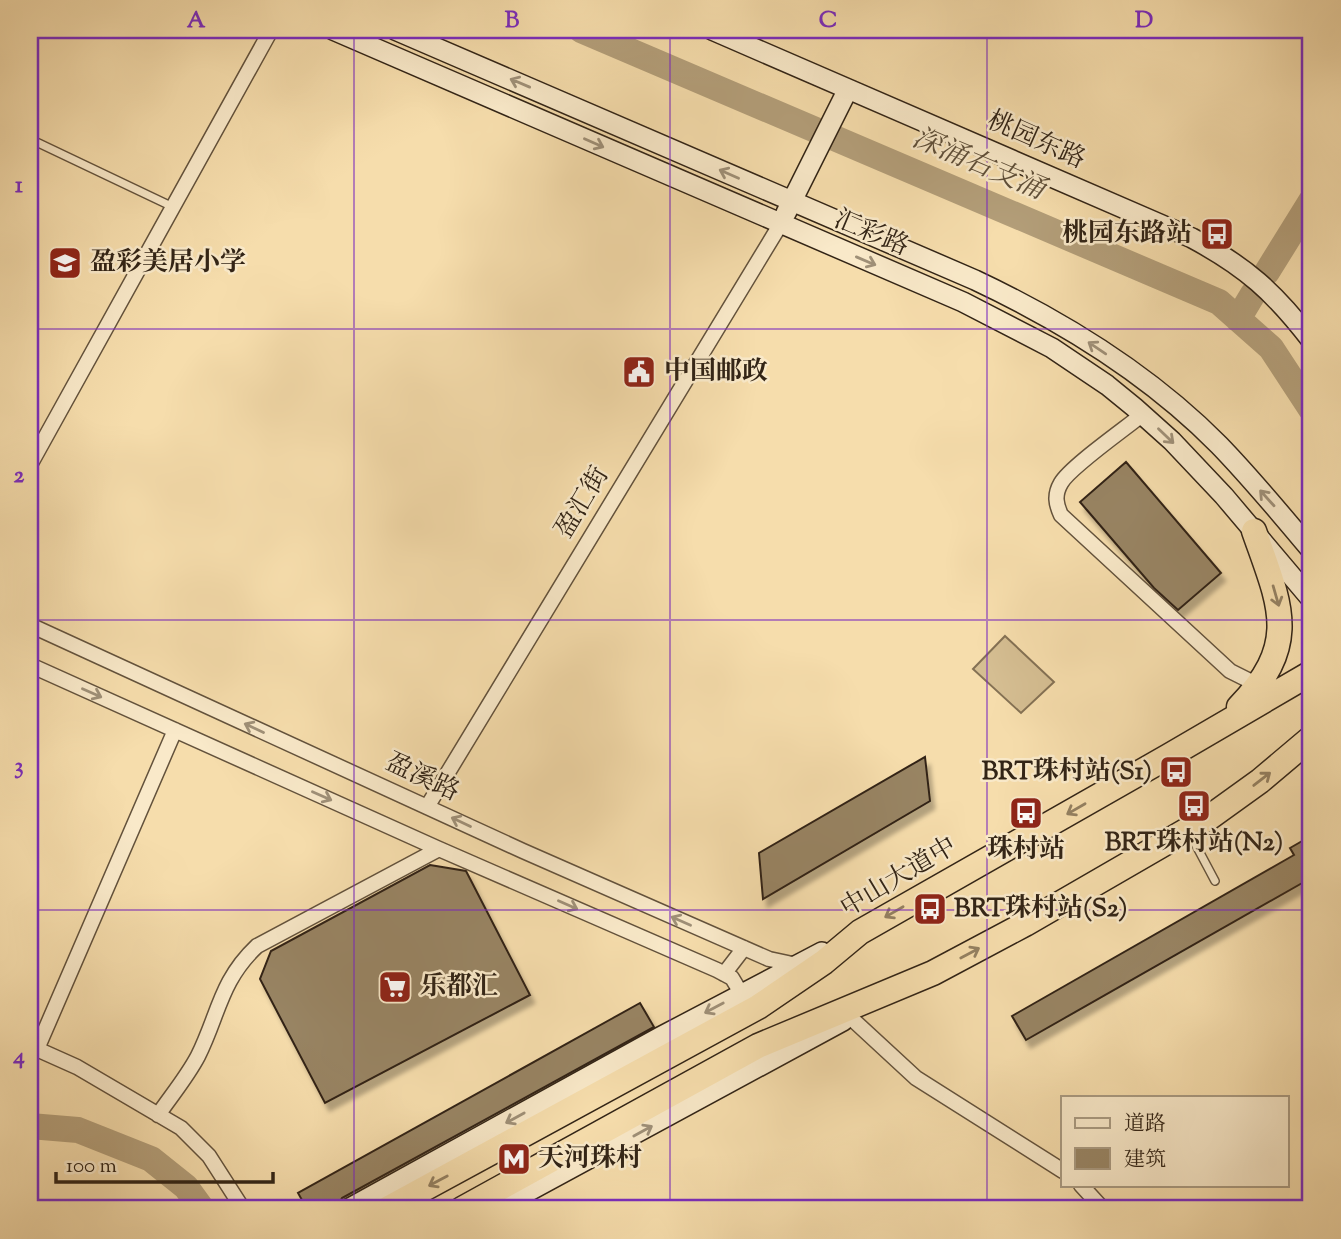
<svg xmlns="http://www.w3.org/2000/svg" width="1341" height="1239" font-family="'Sorts Mill Goudy','Noto Serif SC',serif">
  <defs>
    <filter id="shadow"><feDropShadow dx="4.5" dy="8" stdDeviation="2" flood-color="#0004"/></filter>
  </defs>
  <rect width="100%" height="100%" fill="#f6ddac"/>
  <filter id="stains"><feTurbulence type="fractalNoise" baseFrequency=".00286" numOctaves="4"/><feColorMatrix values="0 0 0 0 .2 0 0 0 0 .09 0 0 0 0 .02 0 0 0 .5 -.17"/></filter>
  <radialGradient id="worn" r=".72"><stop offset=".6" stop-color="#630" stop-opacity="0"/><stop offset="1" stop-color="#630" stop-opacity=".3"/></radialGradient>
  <path fill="#d5be92" stroke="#847154" stroke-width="2" d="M 1005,636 L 1054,682 L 1021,713 L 973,669 Z"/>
  <path fill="#b39e79" stroke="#7f6d51" stroke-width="2" d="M 812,1200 L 842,1209 L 773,1209 L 788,1203 Z"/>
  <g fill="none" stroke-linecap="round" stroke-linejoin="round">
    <path stroke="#b39e79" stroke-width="26" d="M 581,30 L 1219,302 L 1271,348 L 1311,409
      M 1267,272 L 1311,201
      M 1238,319 L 1253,294
      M 30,1126 L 78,1130 L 151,1159 L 186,1187 L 202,1209"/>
  </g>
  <path fill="#988464" stroke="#322416" stroke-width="2" filter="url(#shadow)" d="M 1126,462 L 1221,573 L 1178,610 L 1154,588 L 1080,502 Z
    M 925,757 L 930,801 L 763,899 L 759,853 Z
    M 1311,836 L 1311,878 L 1026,1040 L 1012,1016 L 1294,855 L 1290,848 Z
    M 430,865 L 466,871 L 530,995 L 325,1103 L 260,979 L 271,951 Z
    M 640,1003 L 654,1027 L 342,1198 L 336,1209 L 307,1209 L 298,1193 Z"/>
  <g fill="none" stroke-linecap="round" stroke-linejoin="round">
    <defs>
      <path id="lane" d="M 30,139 L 173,207
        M 1190,834 L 1215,881"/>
      <path id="street" d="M 1143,414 C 1126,428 1070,467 1061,483 C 1054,495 1056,504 1061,515 L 1230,671 L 1258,685
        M 30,465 L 271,30
        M 30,625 L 523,851 L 769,959 L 797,965
        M 30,665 L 439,849 L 717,970 L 732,978 L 741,993
        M 427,807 L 780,225
        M 724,974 L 744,948
        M 850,1017 L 916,1078 L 1063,1171
        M 30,1046 L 77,1067 L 181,1128 L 209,1156 L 243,1209
        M 37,1049 L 175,730
        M 158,1115 C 171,1096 187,1077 198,1056 C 219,1014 220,981 257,946 L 439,849
        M 1081,1185 L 1103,1209"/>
      <path id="secondary" d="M 333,30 L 963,302 L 1052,348 L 1107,385 L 1134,407 L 1172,441 L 1224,496 L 1311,599
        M 395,30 L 975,280 C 1064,322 1150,375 1219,445 C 1251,478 1281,514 1311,550
        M 712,30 L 1192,238 C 1246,267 1274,292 1311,340
        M 786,213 L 848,89
        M 348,1209 L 660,1037 L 822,952
        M 496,1209 L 843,1021"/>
      <path id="highway" d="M 1239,707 C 1301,643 1280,605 1254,531
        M 387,1209 L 758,1007 L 824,962 L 860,932 L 1169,756 L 1311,673
        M 462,1209 L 758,1046 L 933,973 L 1025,924 L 1210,817 L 1260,781 L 1311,738"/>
    </defs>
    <use href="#lane" stroke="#63523c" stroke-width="10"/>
    <use href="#street" stroke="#63523c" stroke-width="17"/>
    <use href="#secondary" stroke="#322416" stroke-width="22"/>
    <use href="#highway" stroke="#322416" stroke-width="27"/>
    <use href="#lane" stroke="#f9e9c9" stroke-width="7"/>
    <use href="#street" stroke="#f9e9c9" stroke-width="14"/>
    <use href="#secondary" stroke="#f9e9c9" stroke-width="19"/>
    <use href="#highway" stroke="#f6ddac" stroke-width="24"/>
  </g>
  <defs><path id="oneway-shaft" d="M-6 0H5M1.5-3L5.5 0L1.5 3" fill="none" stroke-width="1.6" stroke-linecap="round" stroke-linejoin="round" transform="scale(1.75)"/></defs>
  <g stroke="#9f9078">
    <use href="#oneway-shaft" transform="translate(520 83) rotate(-157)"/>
    <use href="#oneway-shaft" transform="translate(594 143) rotate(24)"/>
    <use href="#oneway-shaft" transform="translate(729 174) rotate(-156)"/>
    <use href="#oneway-shaft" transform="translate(866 261) rotate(23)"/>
    <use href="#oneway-shaft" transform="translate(1097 348) rotate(-146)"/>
    <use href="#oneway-shaft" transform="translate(1166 436) rotate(44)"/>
    <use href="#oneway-shaft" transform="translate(1267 498) rotate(-132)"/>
    <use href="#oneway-shaft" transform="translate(92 693) rotate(24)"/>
    <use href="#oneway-shaft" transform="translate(254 728) rotate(-155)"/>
    <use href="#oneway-shaft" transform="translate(322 796) rotate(24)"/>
    <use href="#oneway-shaft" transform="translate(461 822) rotate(-155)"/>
    <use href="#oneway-shaft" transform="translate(568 905) rotate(24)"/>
    <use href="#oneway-shaft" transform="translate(681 921) rotate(-156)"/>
    <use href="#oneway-shaft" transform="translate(714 1008) rotate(152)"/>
    <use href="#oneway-shaft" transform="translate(515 1118) rotate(151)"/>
    <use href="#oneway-shaft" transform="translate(643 1131) rotate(-29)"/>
  </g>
  <g stroke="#948061">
    <use href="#oneway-shaft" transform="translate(1276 596) rotate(74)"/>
    <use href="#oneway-shaft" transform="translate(1262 779) rotate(-38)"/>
    <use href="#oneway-shaft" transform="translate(1076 809) rotate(150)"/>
    <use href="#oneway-shaft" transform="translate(894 912) rotate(150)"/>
    <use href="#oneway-shaft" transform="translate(970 953) rotate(-28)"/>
    <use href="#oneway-shaft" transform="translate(438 1181) rotate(152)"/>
  </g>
  <path fill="none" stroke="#7b2cbf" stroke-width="2" stroke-opacity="0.55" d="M 354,30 L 354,1209M 670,30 L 670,1209M 987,30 L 987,1209M 30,329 L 1311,329M 30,620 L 1311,620M 30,910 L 1311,910"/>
  <defs>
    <symbol id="bus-square" viewBox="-11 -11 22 22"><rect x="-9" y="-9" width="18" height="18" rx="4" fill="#8f2418" stroke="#f9e9c9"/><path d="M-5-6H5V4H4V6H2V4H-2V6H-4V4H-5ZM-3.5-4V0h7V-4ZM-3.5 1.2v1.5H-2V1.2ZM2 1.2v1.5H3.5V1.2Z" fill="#fff"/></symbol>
    <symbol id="school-square" viewBox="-11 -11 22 22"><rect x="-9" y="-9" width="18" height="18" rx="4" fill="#8f2418" stroke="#f9e9c9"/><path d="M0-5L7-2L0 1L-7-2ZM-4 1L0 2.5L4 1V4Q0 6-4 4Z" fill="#fff"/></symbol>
    <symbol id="civic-square" viewBox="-11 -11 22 22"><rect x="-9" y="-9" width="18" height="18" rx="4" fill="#8f2418" stroke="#f9e9c9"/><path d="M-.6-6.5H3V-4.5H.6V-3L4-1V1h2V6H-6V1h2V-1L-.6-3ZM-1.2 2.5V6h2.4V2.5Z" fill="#fff"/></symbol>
    <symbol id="supermarket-square" viewBox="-11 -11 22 22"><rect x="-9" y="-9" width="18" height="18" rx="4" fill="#8f2418" stroke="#f9e9c9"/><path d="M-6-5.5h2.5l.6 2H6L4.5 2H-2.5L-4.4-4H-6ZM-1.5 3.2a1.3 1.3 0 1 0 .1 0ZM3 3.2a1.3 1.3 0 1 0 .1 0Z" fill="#fff"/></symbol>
    <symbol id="metro-square" viewBox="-11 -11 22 22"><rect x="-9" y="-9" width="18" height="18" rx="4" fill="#8f2418" stroke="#f9e9c9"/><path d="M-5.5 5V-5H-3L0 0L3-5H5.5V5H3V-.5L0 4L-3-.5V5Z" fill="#fff"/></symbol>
  </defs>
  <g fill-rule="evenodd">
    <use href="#bus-square" x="1198" y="215" width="38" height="38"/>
    <use href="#school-square" x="46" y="244" width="38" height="38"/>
    <use href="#civic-square" x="620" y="353" width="38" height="38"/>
    <use href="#bus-square" x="1157" y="753" width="38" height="38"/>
    <use href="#bus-square" x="1175" y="787" width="38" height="38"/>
    <use href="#bus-square" x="1007" y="794" width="38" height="38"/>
    <use href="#bus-square" x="911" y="890" width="38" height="38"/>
    <use href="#supermarket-square" x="376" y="968" width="38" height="38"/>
    <use href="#metro-square" x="495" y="1140" width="38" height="38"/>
  </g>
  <g text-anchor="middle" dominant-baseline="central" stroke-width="5" stroke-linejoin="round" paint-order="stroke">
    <g font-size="26" fill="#322416" stroke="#f9e9c9">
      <text transform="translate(1036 141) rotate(24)">桃园东路</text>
      <text transform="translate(871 234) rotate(23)">汇彩路</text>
      <text transform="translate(583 503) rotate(-59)">盈汇街</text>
      <text transform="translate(422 778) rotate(25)">盈溪路</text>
      <text transform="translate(899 878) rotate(-31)">中山大道中</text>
    </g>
    <g font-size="26" font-weight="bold" fill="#322416" stroke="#f9e9c9" text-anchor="start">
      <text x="1192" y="234" text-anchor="end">桃园东路站</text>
      <text x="90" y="263">盈彩美居小学</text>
      <text x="664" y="372">中国邮政</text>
      <text x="1152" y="772" text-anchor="end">BRT珠村站(S1)</text>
      <text x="1194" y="843" text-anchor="middle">BRT珠村站(N2)</text>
      <text x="1026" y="850" text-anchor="middle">珠村站</text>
      <text x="954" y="909">BRT珠村站(S2)</text>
      <text x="420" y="987">乐都汇</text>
      <text x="538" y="1159">天河珠村</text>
    </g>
    <g font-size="28" font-style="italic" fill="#5f4f39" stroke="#f9e9c9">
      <text transform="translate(978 165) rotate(23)">深涌右支涌</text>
    </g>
  </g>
  <rect width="1341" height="1239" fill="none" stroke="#f6ddac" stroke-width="77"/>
  <rect x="1061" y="1096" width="228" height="91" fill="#f9e9c9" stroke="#a99a81" stroke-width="2"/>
  <rect x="1075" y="1118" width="35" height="10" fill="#f9e9c9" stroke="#a99a81" stroke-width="2"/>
  <text x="1124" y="1130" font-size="21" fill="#322416">道路</text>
  <rect x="1075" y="1148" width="35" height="21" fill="#988464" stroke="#a99a81" stroke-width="2"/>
  <text x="1124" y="1166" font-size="21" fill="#322416">建筑</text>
  <path d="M56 1172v10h217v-10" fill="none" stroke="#322416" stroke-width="3.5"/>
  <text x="66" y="1172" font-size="21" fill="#322416" stroke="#f9e9c9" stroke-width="5" paint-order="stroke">100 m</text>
  <rect x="38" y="38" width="1264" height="1162" fill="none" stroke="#7b2cbf" stroke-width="2.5"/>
  <g font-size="23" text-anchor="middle" font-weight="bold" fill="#7b2cbf">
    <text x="196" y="27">A</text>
    <text x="512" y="27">B</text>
    <text x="828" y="27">C</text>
    <text x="1144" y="27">D</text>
    <text x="19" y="192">1</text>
    <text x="19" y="482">2</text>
    <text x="19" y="773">3</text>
    <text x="19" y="1063">4</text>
  </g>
  <rect width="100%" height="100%" filter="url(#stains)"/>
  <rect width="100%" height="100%" fill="url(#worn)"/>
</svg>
